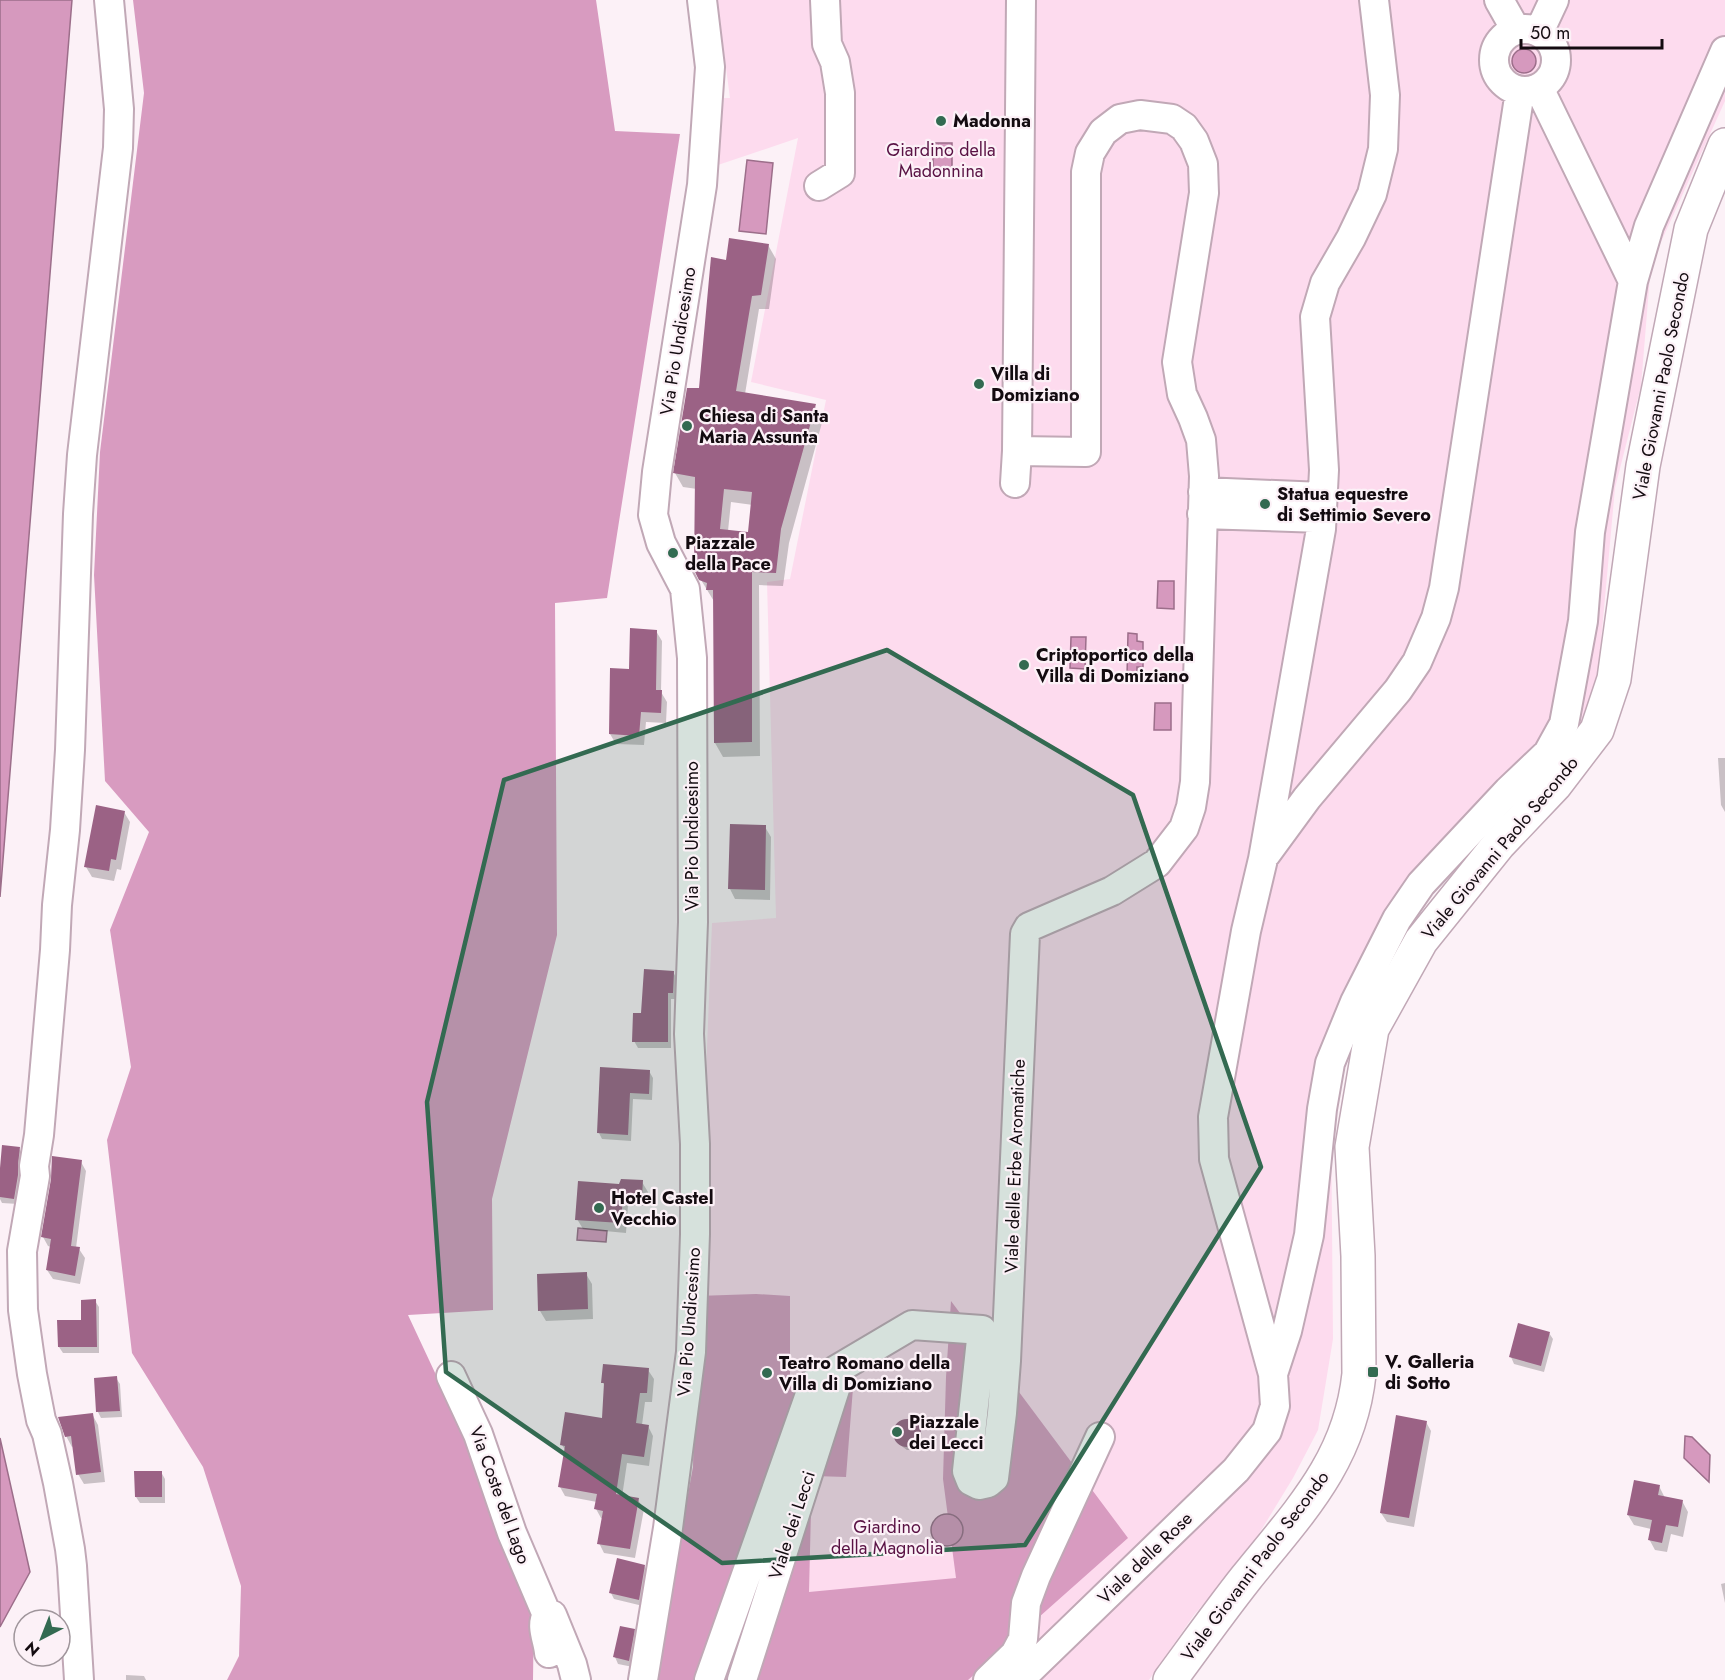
<svg xmlns="http://www.w3.org/2000/svg" width="1725" height="1680" font-family="Jost,sans-serif">
  <rect width="100%" height="100%" fill="#fcf1f7"/>
  <path fill="#fddbee" d="M 717,0 L 1725,0 L 1725,101 L 1651,264 L 1641,386 L 1615,488 L 1599,664 L 1586,728 L 1427,891 L 1407,928 L 1353,1044 L 1331,1111 L 1333,1339 L 1318,1430 L 1293,1478 L 1246,1555 L 1194,1615 L 1149,1680 L 654,1680 L 693,1467 L 697,1296 L 712,923 L 776,918 L 767,582 L 790,579 L 826,400 L 751,382 L 798,138 L 715,166 L 724,98 L 730,98 Z"/>
  <path fill="#d89bc0" d="M 133,0 L 596,0 L 615,131 L 680,134 L 607,598 L 555,603 L 557,935 L 492,1199 L 493,1310 L 408,1315 L 458,1422 L 534,1601 L 533,1680 L 227,1680 L 239,1656 L 241,1586 L 203,1467 L 132,1353 L 107,1140 L 131,1067 L 110,930 L 149,832 L 105,781 L 94,575 L 100,452 L 144,93 Z
    M 756,1294 L 790,1296 L 790,1379 L 853,1388 L 846,1477 L 814,1476 L 811,1510 L 809,1592 L 956,1578 L 943,1479 L 946,1377 L 951,1301 L 1128,1538 L 968,1680 L 654,1680 L 693,1467 L 697,1296 Z"/>
  <path fill="#d699be" stroke="#9c6e8a" stroke-width="1.5" d="M 0,0 L 72,0 L 0,897 Z
    M1512 61a12 12 0 1 1 24 0a12 12 0 1 1-24 0Z
    M 933,143 L 952,143 L 952,173 L 933,173 Z
    M 747,160 L 773,163 L 766,234 L 739,231 Z
    M 1158,581 L 1174,581 L 1174,609 L 1157,608 Z
    M 1128,633 L 1137,634 L 1137,641 L 1143,642 L 1143,667 L 1137,667 L 1137,676 L 1127,676 Z
    M 1071,637 L 1086,637 L 1085,669 L 1070,668 Z
    M 1155,703 L 1171,703 L 1171,730 L 1154,730 Z
    M 578,1228 L 607,1231 L 606,1242 L 577,1240 Z
    M 1685,1436 L 1692,1437 L 1710,1455 L 1709,1482 L 1684,1458 Z
    M 0,1438 L 30,1572 L 0,1627 Z
    M931 1530a16 16 0 1 1 32 0a16 16 0 1 1-32 0Z"/>
  <path fill="#0003" fill-rule="evenodd" d="M 768,245 L 776,259 L 769,309 L 759,309 L 745,394 L 815,406 L 823,419 L 789,543 L 783,586 L 759,585 L 760,756 L 723,757 L 715,743 L 715,603 L 695,570 L 697,489 L 683,487 L 675,473 L 701,390 L 728,261 ZM 731,502 L 753,505 L 750,534 L 728,531 Z
    M 656,631 L 662,641 L 661,692 L 667,702 L 666,723 L 646,722 L 644,745 L 616,744 L 610,734 L 630,671 Z
    M 1718,758 L 1725,758 L 1725,812 L 1721,805 Z
    M 124,812 L 130,822 L 121,870 L 117,869 L 114,881 L 92,877 L 86,867 Z
    M 765,827 L 771,837 L 770,900 L 735,899 L 730,889 Z
    M 673,972 L 677,979 L 676,999 L 671,999 L 671,1048 L 638,1048 L 634,1041 L 642,1015 Z
    M 601,1069 L 649,1071 L 653,1078 L 652,1100 L 633,1099 L 631,1141 L 602,1139 L 599,1133 Z
    M 19,1149 L 23,1155 L 21,1183 L 18,1204 L 2,1203 L 0,1199 L 0,1182 Z
    M 81,1162 L 86,1171 L 76,1248 L 79,1249 L 85,1258 L 80,1284 L 53,1279 L 47,1270 L 51,1247 L 48,1246 L 43,1237 Z
    M 642,1182 L 648,1192 L 647,1206 L 628,1205 L 626,1233 L 583,1229 L 577,1219 L 620,1186 Z
    M 586,1274 L 592,1284 L 593,1319 L 546,1321 L 540,1311 Z
    M 95,1301 L 99,1307 L 99,1353 L 63,1353 L 59,1347 L 83,1322 Z
    M 1549,1333 L 1553,1339 L 1544,1372 L 1514,1364 L 1511,1357 Z
    M 648,1370 L 654,1379 L 652,1402 L 645,1402 L 642,1425 L 648,1426 L 653,1436 L 649,1466 L 627,1463 L 622,1497 L 638,1500 L 644,1509 L 635,1558 L 604,1553 L 599,1543 L 603,1519 L 601,1518 L 596,1509 L 597,1502 L 565,1496 L 560,1487 L 566,1451 L 562,1445 L 603,1419 L 606,1388 L 603,1383 Z
    M 116,1378 L 120,1384 L 122,1417 L 101,1418 L 98,1412 Z
    M 92,1414 L 98,1425 L 105,1482 L 84,1484 L 78,1474 L 74,1446 L 72,1447 L 66,1436 Z
    M 907,1421 L 915,1423 L 922,1434 L 921,1443 L 919,1446 L 910,1450 L 907,1450 L 900,1445 L 895,1434 L 899,1423 Z
    M 1426,1422 L 1431,1431 L 1414,1527 L 1387,1522 L 1381,1513 Z
    M 161,1472 L 165,1479 L 165,1503 L 140,1503 L 136,1497 Z
    M 1659,1486 L 1665,1498 L 1682,1501 L 1688,1512 L 1683,1537 L 1671,1534 L 1667,1552 L 1655,1550 L 1649,1539 L 1651,1529 L 1634,1525 L 1628,1515 Z
    M 644,1566 L 648,1573 L 643,1606 L 614,1599 L 611,1593 Z
    M 1725,1583 L 1725,1603 L 1721,1584 Z
    M 634,1630 L 638,1637 L 633,1667 L 618,1664 L 615,1657 Z
    M 126,1675 L 144,1676 L 146,1680 L 126,1680 Z"/>
  <path fill="#9b6285" fill-rule="evenodd" d="M 729,238 L 769,244 L 761,295 L 752,296 L 736,391 L 816,404 L 781,529 L 776,573 L 752,572 L 752,742 L 714,743 L 713,590 L 706,590 L 707,583 L 699,580 L 694,570 L 695,477 L 673,473 L 687,388 L 699,388 L 711,257 L 726,260 ZM 724,489 L 752,492 L 748,532 L 720,529 Z
    M 630,628 L 657,630 L 656,690 L 662,690 L 661,713 L 641,712 L 639,736 L 609,734 L 610,668 L 629,669 Z
    M 96,805 L 125,811 L 116,860 L 111,859 L 109,871 L 84,867 Z
    M 730,824 L 766,825 L 765,890 L 728,889 Z
    M 644,969 L 674,971 L 673,993 L 668,993 L 668,1042 L 632,1042 L 633,1013 L 641,1013 Z
    M 600,1067 L 650,1070 L 649,1094 L 630,1093 L 628,1135 L 597,1133 Z
    M 2,1145 L 20,1147 L 18,1164 L 18,1175 L 14,1199 L 0,1197 L 0,1168 Z
    M 52,1156 L 82,1160 L 71,1246 L 80,1247 L 75,1276 L 46,1270 L 51,1239 L 41,1237 L 51,1179 Z
    M 621,1179 L 643,1180 L 642,1196 L 623,1195 L 621,1223 L 575,1220 L 578,1181 L 619,1184 Z
    M 587,1272 L 588,1309 L 538,1311 L 537,1274 Z
    M 96,1299 L 97,1347 L 58,1347 L 57,1320 L 81,1320 L 81,1300 Z
    M 1518,1323 L 1550,1332 L 1541,1366 L 1509,1357 Z
    M 603,1364 L 649,1368 L 647,1393 L 640,1393 L 636,1423 L 649,1425 L 644,1457 L 622,1454 L 616,1494 L 639,1498 L 630,1549 L 597,1544 L 603,1511 L 594,1509 L 597,1494 L 558,1487 L 565,1446 L 560,1445 L 565,1412 L 602,1418 L 604,1383 L 601,1383 Z
    M 117,1376 L 120,1411 L 96,1412 L 94,1378 Z
    M 93,1413 L 101,1472 L 76,1475 L 71,1436 L 65,1437 L 58,1417 Z
    M 1396,1415 L 1427,1421 L 1409,1518 L 1380,1513 Z
    M893 1433a14 14 0 1 1 28 0a14 14 0 1 1-28 0Z
    M 134,1471 L 162,1471 L 162,1497 L 135,1497 Z
    M 1634,1480 L 1660,1485 L 1658,1495 L 1683,1500 L 1678,1527 L 1666,1525 L 1662,1543 L 1648,1540 L 1652,1520 L 1627,1515 Z
    M 617,1558 L 645,1565 L 639,1600 L 609,1593 Z
    M 620,1626 L 635,1629 L 629,1661 L 613,1657 Z"/>
  <g fill="none" stroke-linecap="round" stroke-linejoin="round">
    <defs>
      <path id="minor" d="M 1499,0 L 1516,30
        M1494 60a31 31 0 1 1 62 0a31 31 0 1 1-62 0Z
        M 1539,32 L 1554,0
        M 819,186 L 840,173 L 840,93 L 835,62 L 827,44 L 825,0
        M 1633,281 L 1649,226 L 1725,51
        M 1015,483 L 1017,451 L 1021,0
        M 1203,492 L 1322,497
        M 1202,514 L 1321,518
        M 1266,854 L 1307,798 L 1398,690 L 1417,662 L 1436,618 L 1444,588 L 1520,91
        M 1273,1374 L 1287,1331 L 1309,1235 L 1322,1109 L 1330,1063 L 1355,1002 L 1397,919 L 1421,884 L 1508,791 L 1548,753 L 1564,724 L 1583,621 L 1590,532 L 1633,281 L 1539,88
        M 451,1376 L 478,1434 L 512,1533 L 547,1615
        M 549,1653 C 548,1640 540,1626 547,1615 L 552,1615 L 572,1664 L 576,1680
        M 79,1680 L 72,1566 L 70,1549 L 58,1483 L 47,1434 L 41,1420 L 32,1374 L 23,1310 L 22,1251 L 35,1176 L 34,1166 L 39,1135 L 55,950 L 57,905 L 65,830 L 70,750 L 78,514 L 82,455 L 118,148 L 119,109 L 109,0
        M 643,1680 L 668,1528 L 691,1352 L 695,1234 L 695,1144 L 689,1034 L 693,922 L 692,658 L 685,589 L 661,543 L 653,515 L 657,472 L 702,185 L 710,67 L 702,0
        M 709,1680 L 814,1383 L 912,1325 L 982,1330 L 967,1471 L 971,1481 L 979,1485 L 988,1483 L 994,1478 L 1002,1413 L 1006,1361 L 1025,934 L 1029,927 L 1112,891 L 1157,863 L 1184,828 L 1191,807 L 1195,782 L 1204,476 L 1201,440 L 1193,418 L 1182,394 L 1177,362 L 1204,193 L 1203,164 L 1194,141 L 1184,127 L 1172,119 L 1140,115 L 1120,119 L 1103,132 L 1090,153 L 1086,172 L 1086,452 L 1017,451
        M 742,1680 L 836,1386 L 838,1369
        M 988,1680 L 1015,1654 L 1023,1639 L 1026,1603 L 1036,1576 L 1100,1437
        M 1019,1680 L 1236,1470 L 1267,1431 L 1275,1406 L 1273,1374 L 1214,1159 L 1213,1117 L 1246,931 L 1263,859 L 1321,529 L 1324,470 L 1315,317 L 1325,283 L 1351,238 L 1372,194 L 1383,149 L 1385,95 L 1374,0"/>
      <path id="major" d="M 1170,1680 C 1195,1646 1220,1611 1246,1578 C 1299,1512 1350,1461 1359,1374 L 1358,1256 L 1352,1147 L 1372,1029 L 1421,941 L 1499,844 L 1555,785 L 1597,730 L 1614,679 L 1643,466 L 1691,229 L 1725,145"/>
    </defs>
    <use href="#minor" stroke="#c1a8b6" stroke-width="32"/>
    <use href="#major" stroke="#c1a8b6" stroke-width="36"/>
    <use href="#minor" stroke="#fff" stroke-width="28"/>
    <use href="#major" stroke="#fff" stroke-width="33"/>
  </g>
  <path fill="#336a51" fill-opacity="0.2" stroke="#336a51" stroke-width="4.5" stroke-linejoin="round" d="M 887,650 L 1133,795 L 1261,1167 L 1025,1545 L 722,1563 L 446,1372 L 427,1102 L 504,780 Z"/>
  <g fill="#336a51" stroke="#fcf1f7" stroke-width="2">
    <circle cx="941" cy="121" r="6"/>
    <circle cx="979" cy="384" r="6"/>
    <circle cx="687" cy="426" r="6"/>
    <circle cx="1265" cy="504" r="6"/>
    <circle cx="673" cy="553" r="6"/>
    <circle cx="1024" cy="665" r="6"/>
    <circle cx="599" cy="1208" r="6"/>
    <rect x="1367" y="1366" width="12" height="12" rx="3"/>
    <circle cx="767" cy="1373" r="6"/>
    <circle cx="897" cy="1432" r="6"/>
  </g>
  <g text-anchor="middle" dominant-baseline="central" stroke-width="4.5" stroke-linejoin="round" paint-order="stroke">
    <g font-size="18" font-weight="bold" fill="#130b10" stroke="#fcf1f7" text-anchor="start">
      <text x="953" y="121">Madonna</text>
      <text x="991" y="374">Villa di<tspan x="991" dy="21">Domiziano</tspan></text>
      <text x="699" y="416">Chiesa di Santa<tspan x="699" dy="21">Maria Assunta</tspan></text>
      <text x="1277" y="494">Statua equestre<tspan x="1277" dy="21">di Settimio Severo</tspan></text>
      <text x="685" y="543">Piazzale<tspan x="685" dy="21">della Pace</tspan></text>
      <text x="1036" y="655">Criptoportico della<tspan x="1036" dy="21">Villa di Domiziano</tspan></text>
      <text x="611" y="1198">Hotel Castel<tspan x="611" dy="21">Vecchio</tspan></text>
      <text x="1385" y="1362">V. Galleria<tspan x="1385" dy="21">di Sotto</tspan></text>
      <text x="779" y="1363">Teatro Romano della<tspan x="779" dy="21">Villa di Domiziano</tspan></text>
      <text x="909" y="1422">Piazzale<tspan x="909" dy="21">dei Lecci</tspan></text>
    </g>
    <g font-size="18" fill="#591244" stroke="#fcf1f7">
      <text x="941" y="150">Giardino della<tspan x="941" dy="21">Madonnina</tspan></text>
      <text x="887" y="1527">Giardino<tspan x="887" dy="21">della Magnolia</tspan></text>
    </g>
    <g font-size="18" fill="#130b10" stroke="#fcf1f7">
      <text transform="translate(678 341) rotate(-81)">Via Pio Undicesimo</text>
      <text transform="translate(1661 386) rotate(-79)">Viale Giovanni Paolo Secondo</text>
      <text transform="translate(692 836) rotate(-90)">Via Pio Undicesimo</text>
      <text transform="translate(1500 848) rotate(-50)">Viale Giovanni Paolo Secondo</text>
      <text transform="translate(1015 1166) rotate(-88)">Viale delle Erbe Aromatiche</text>
      <text transform="translate(689 1322) rotate(-86)">Via Pio Undicesimo</text>
      <text transform="translate(500 1495) rotate(70)">Via Coste del Lago</text>
      <text transform="translate(792 1525) rotate(-72)">Viale dei Lecci</text>
      <text transform="translate(1145 1558) rotate(-44)">Viale delle Rose</text>
      <text transform="translate(1255 1566) rotate(-53)">Viale Giovanni Paolo Secondo</text>
    </g>
  </g>
  <g transform="translate(42 1638) rotate(222)"><circle r="28" fill="#fcf1f7" stroke="#9f959b" stroke-width="1.5"/>
  <path d="M0-4.5L10 22L0 15L-10 22Z" fill="#336a51"/>
  <text y="-9" font-size="16" font-weight="bold" text-anchor="middle" fill="#130b10">N</text>
  </g>
  <path d="M1521 39v9h141v-9" fill="none" stroke="#130b10" stroke-width="3"/>
  <text x="1530" y="39" font-size="18" fill="#130b10" stroke="#fcf1f7" stroke-width="4.5" paint-order="stroke">50 m</text>
</svg>
